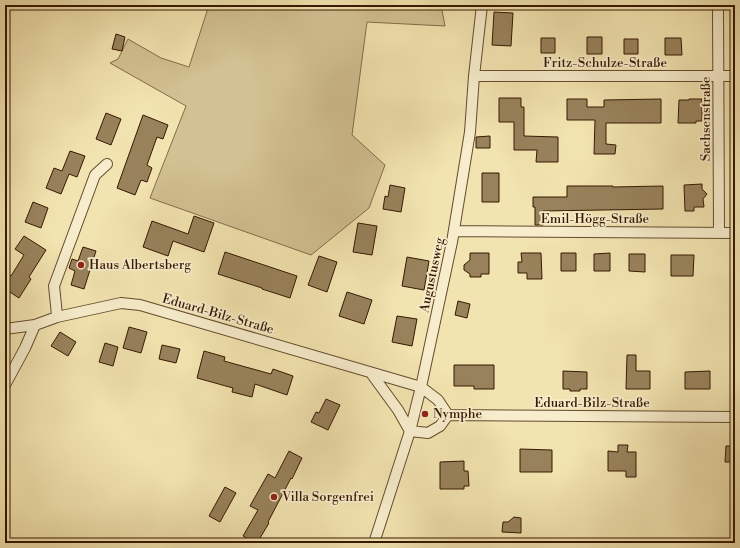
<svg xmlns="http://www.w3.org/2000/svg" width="740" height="548" font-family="'Libre Bodoni',serif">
  <rect width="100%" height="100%" fill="#f2e4b0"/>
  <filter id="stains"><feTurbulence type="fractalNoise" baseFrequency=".005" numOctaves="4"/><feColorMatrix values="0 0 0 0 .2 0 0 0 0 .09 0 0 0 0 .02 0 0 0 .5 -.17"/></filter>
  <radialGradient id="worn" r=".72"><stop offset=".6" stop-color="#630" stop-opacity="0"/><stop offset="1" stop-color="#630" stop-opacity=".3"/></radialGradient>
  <path fill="#d2c192" stroke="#846c4a" d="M 209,5 L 441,5 L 445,26 L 367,22 L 352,135 L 385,165 L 369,208 L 311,255 L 150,198 L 186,106 L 110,63 L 118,59 L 128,39 L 161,58 L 189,67 Z"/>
  <path fill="#98825c" stroke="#361801" d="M 494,12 L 513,13 L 511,46 L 492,45 Z
    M 116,34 L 125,37 L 122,51 L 112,49 Z
    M 587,37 L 602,37 L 602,54 L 587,54 Z
    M 541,38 L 555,38 L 555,53 L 541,53 Z
    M 665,38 L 681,38 L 682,55 L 665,55 Z
    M 624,39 L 638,39 L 638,54 L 624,54 Z
    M 499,98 L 521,98 L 521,107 L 524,107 L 524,136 L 558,137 L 558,162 L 536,162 L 537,150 L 514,150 L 514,122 L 499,122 Z
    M 567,99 L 587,99 L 587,107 L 604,107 L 604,100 L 661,99 L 661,123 L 606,123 L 606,144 L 616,145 L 615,154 L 594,154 L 595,120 L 567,120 Z
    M 689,99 L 702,99 L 702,121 L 696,121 L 696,123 L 678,123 L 679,100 L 689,100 Z
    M 106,113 L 121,119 L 111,145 L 96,139 Z
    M 143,115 L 168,125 L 163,139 L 157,137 L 147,165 L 152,168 L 147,182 L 141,180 L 135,195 L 117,188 Z
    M 490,136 L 490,148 L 476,148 L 476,137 Z
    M 70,151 L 85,156 L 77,177 L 69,174 L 61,194 L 46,188 L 54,168 L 62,171 Z
    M 482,173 L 499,173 L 499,202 L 482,202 Z
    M 702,184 L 702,189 L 707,194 L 703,199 L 704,207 L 694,207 L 694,211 L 685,211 L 684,185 Z
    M 390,185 L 405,188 L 401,212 L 383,209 L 385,196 L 388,197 Z
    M 567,186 L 613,186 L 613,187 L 663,186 L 663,209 L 543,211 L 543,225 L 535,225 L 535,207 L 533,207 L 533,197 L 567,197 Z
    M 33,202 L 48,208 L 41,228 L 25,222 Z
    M 194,216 L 214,223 L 204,252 L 173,241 L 168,256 L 143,247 L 152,221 L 188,234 Z
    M 358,223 L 377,226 L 372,255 L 353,252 Z
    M 24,236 L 46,250 L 29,277 L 31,279 L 19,298 L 5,289 L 5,273 L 11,276 L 24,255 L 15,249 Z
    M 83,247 L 96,251 L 84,289 L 71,285 L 75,271 L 69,268 L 72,259 L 78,261 Z
    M 225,252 L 297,276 L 290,298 L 262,289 L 262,288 L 218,274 Z
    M 470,253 L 489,253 L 489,274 L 481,274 L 481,277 L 470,277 L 470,274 L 464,270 L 464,265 L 470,260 Z
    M 521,253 L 541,253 L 542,279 L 527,279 L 527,273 L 518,273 L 518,262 L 522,262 Z
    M 561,253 L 576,253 L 576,271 L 561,271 Z
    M 610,253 L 610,271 L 594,271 L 594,254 Z
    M 629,254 L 645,254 L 645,272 L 629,271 Z
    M 671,255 L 694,255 L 693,276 L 671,276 Z
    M 319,256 L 337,262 L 327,292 L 308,285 Z
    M 407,257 L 429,261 L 424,290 L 402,286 Z
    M 347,292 L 372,300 L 364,324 L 339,316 Z
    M 458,301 L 470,304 L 467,318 L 455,315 Z
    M 397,316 L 417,319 L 412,346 L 392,342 Z
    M 129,327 L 147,332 L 141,353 L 123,348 Z
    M 60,332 L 76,342 L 68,356 L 51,346 Z
    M 105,343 L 118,347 L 113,366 L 99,362 Z
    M 162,345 L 180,349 L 176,363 L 159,359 Z
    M 204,351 L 225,357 L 224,361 L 271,374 L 273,369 L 293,376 L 287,395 L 255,384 L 252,397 L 232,392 L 233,388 L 197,378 Z
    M 627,355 L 636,355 L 636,371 L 650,371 L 650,389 L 626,389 Z
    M 454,365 L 494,365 L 494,389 L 474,389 L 474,386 L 454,386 Z
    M 563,371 L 587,372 L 587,389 L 580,389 L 580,391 L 570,391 L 570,389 L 563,389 Z
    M 710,371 L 710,389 L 685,389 L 685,372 Z
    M 326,399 L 340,405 L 328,430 L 311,422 L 316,412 L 319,413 Z
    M 618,445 L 628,445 L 627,452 L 636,452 L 636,477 L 626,477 L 626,471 L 608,471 L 608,451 L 618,452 Z
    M 726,446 L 735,446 L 735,462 L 725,462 Z
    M 520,449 L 552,450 L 552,472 L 520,472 Z
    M 289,451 L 302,458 L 292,479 L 291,478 L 268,522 L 269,523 L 257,543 L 256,543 L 243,536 L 258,510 L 250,506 L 268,474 L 275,478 Z
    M 464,461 L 464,471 L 468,471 L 469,486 L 464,486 L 464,489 L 440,489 L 440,462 Z
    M 225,487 L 236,493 L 220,522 L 209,516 Z
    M 514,517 L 521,518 L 521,533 L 502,532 L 503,522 L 508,522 Z"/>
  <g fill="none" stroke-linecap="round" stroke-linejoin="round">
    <defs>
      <path id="minor" d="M 718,5 L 719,233
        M 474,76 L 735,76
        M 454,231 L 735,233
        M 57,317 L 56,305 L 54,286 L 95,175 L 107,164
        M 5,329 L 35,325 L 57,317 L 121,303 L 140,305 L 421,387 L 438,400 L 448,415
        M 371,373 L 398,410 L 410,431
        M 5,385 L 25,348 L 35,325
        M 448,415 L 735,417
        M 410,431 L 428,433 L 440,426 L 448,415
        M 374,543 L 410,431 L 421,387 L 452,242 L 470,132 L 474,76 L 482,5"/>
    </defs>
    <use href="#minor" stroke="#654b2d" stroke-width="12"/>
    <use href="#minor" stroke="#f7edcc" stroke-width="10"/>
  </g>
  <g fill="#8f2418" stroke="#f7edcc" stroke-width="1.5">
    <circle cx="81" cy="265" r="4"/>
    <circle cx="425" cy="414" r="4"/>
    <circle cx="274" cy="497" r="4"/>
  </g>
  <g text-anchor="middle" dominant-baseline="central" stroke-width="3.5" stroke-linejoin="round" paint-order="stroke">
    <g font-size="13" fill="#361801" stroke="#f7edcc">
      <text x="605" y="63">Fritz-Schulze-Straße</text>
      <text transform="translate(706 119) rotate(-90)">Sachsenstraße</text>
      <text x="595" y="219">Emil-Högg-Straße</text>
      <text transform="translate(432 275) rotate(-78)">Augustusweg</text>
      <text transform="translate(218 314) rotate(16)">Eduard-Bilz-Straße</text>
      <text x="592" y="403">Eduard-Bilz-Straße</text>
    </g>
    <g font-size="13" fill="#361801" stroke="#f7edcc" text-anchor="start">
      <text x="89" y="265">Haus Albertsberg</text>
      <text x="433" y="414">Nymphe</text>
      <text x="282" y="497">Villa Sorgenfrei</text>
    </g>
  </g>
  <rect width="740" height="548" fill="none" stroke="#f2e4b0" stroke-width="20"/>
  <rect x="6" y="6" width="728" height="536" fill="none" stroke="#361801" stroke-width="2"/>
  <rect x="10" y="10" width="720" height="528" fill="none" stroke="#361801"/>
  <rect width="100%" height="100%" filter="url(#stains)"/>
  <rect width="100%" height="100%" fill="url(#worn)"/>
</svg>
